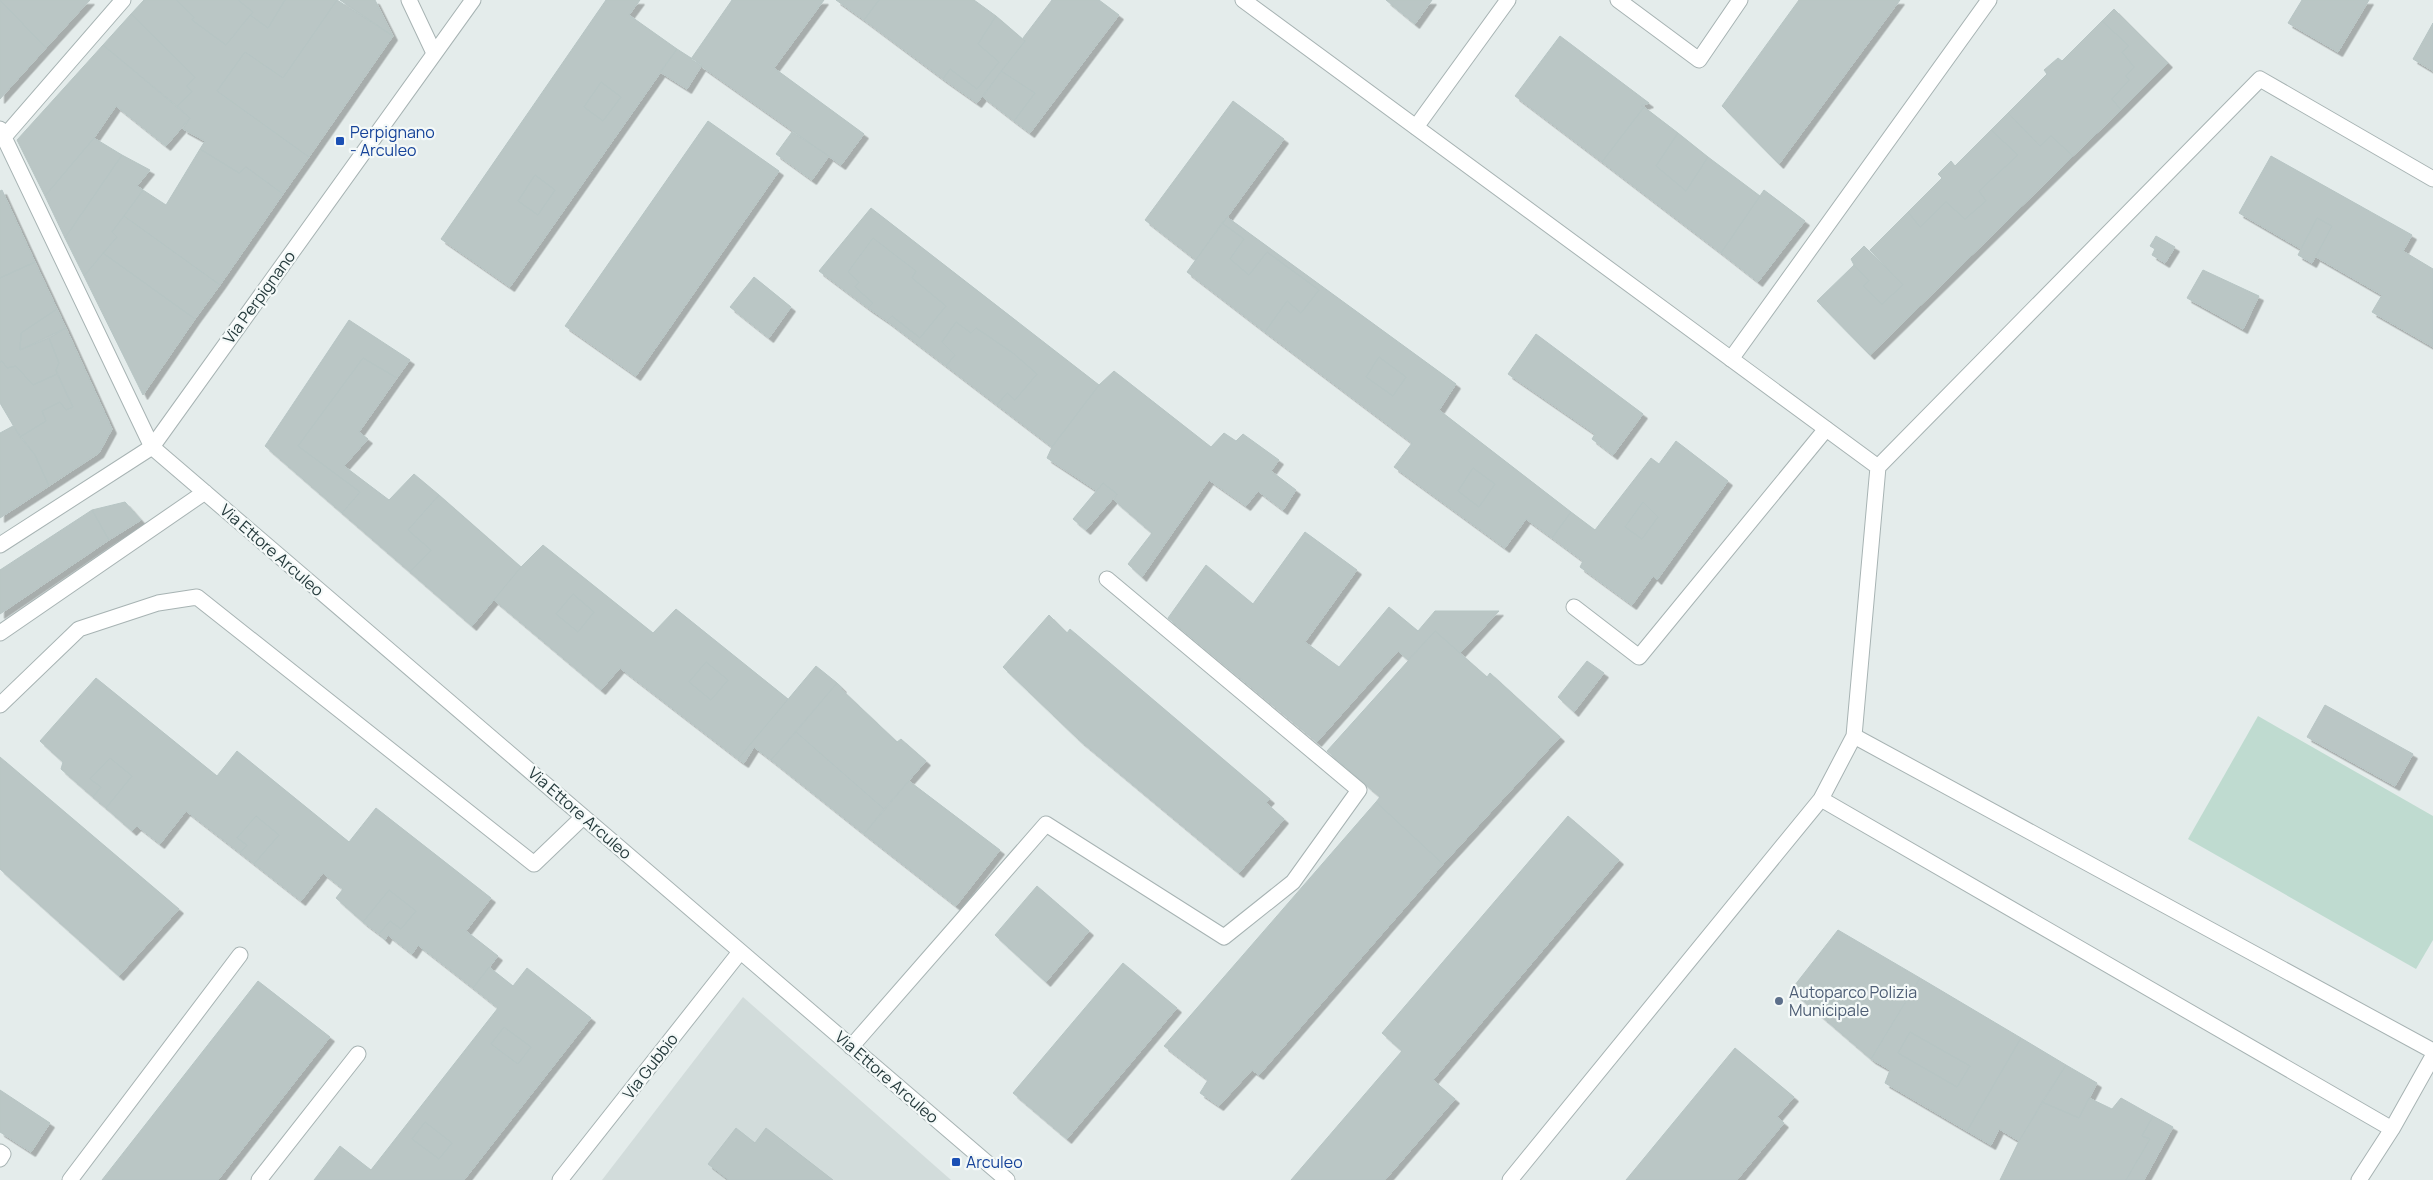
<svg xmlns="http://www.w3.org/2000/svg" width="2433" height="1180" font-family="Manrope,sans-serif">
  <defs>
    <filter id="shadow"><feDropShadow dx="4.5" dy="4.5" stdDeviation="0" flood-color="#0004"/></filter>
  </defs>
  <rect width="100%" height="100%" fill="#e4eceb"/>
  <path fill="#d2dcdb" d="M 743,997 L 951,1180 L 602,1180 Z"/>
  <path fill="#bfdbd0" d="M 2258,716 L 2433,816 L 2433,940 L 2416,969 L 2188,839 Z"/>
  <path fill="#bac6c5" stroke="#b7c5c4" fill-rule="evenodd" filter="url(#shadow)" d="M 0,0 L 90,0 L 46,48 Z
    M 0,0 L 46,48 L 0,99 Z
    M 144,0 L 176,0 L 194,17 L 192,20 L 226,45 L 250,15 L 268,28 L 285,0 L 337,0 L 283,78 L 245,52 L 217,91 L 309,157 L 283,194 L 246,167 L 239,173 L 200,149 L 205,141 L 183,129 L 190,118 L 177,106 L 192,92 L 187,86 L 195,77 L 131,14 Z
    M 176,0 L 238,0 L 253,12 L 226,45 L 192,20 L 194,17 Z
    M 238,0 L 285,0 L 268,28 L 250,15 L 253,12 Z
    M 337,0 L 393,36 L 309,157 L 217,91 L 245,52 L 283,78 Z
    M 340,0 L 375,0 L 393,36 Z
    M 606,0 L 640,0 L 629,15 L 677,49 L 510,287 L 441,239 ZM 601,82 L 621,97 L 603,121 L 584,107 ZM 535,175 L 555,190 L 538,215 L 518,201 Z
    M 732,0 L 824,0 L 774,68 L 864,134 L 841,165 L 691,59 Z
    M 836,0 L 879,0 L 864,20 Z
    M 879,0 L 974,0 L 996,16 L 978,44 L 999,62 L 977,89 L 950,69 L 943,79 L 864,20 Z
    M 1052,0 L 1099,0 L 1119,15 L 1030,133 L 1014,121 L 1035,93 L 1001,71 L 1025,41 L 1023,38 Z
    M 1386,0 L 1432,0 L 1415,24 Z
    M 1799,0 L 1900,0 L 1779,164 L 1722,106 Z
    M 2302,0 L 2369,0 L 2338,52 L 2288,23 Z
    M 2114,9 L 2168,63 L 2121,110 L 2112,99 L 2129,80 L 2126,76 L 2134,67 L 2122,52 L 2129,46 L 2102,21 Z
    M 131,14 L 195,77 L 187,86 L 192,92 L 177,106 L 103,45 Z
    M 996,16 L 1025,41 L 977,103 L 943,79 L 950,69 L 977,89 L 999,62 L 978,44 Z
    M 2102,21 L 2129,46 L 2122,52 L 2134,67 L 2126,76 L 2129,80 L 2112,99 L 2121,110 L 2073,156 L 2051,136 L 2040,146 L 2008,113 L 2047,74 L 2044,70 L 2058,58 L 2062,61 Z
    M 2433,23 L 2433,71 L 2413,59 Z
    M 1560,36 L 1649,103 L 1641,106 L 1644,107 L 1602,162 L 1515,96 Z
    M 103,45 L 190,118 L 166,146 L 116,106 L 94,138 L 45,196 L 17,140 Z
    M 677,49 L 702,65 L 687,89 L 660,72 Z
    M 1001,71 L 1035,93 L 1014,121 L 983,97 Z
    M 601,82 L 621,97 L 603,121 L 584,107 Z
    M 1233,101 L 1284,139 L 1196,260 L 1145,220 Z
    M 1644,107 L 1678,133 L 1656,166 L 1686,191 L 1708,157 L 1760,196 L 1721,253 L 1602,162 Z
    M 2008,113 L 2040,146 L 2051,136 L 2073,156 L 1870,355 L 1817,301 L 1854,265 L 1869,281 L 1863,286 L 1882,304 L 1903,285 L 1870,250 L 1908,212 L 1920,227 L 1946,202 L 1965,219 L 1986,201 L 1979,191 L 2018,155 L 1991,130 Z
    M 708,121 L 779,171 L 636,376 L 565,326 Z
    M 1991,130 L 2018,155 L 1979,191 L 1986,201 L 1965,219 L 1946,202 L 1920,227 L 1908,212 L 1942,178 L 1938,174 L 1951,161 L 1955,166 Z
    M 792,132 L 829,156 L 812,180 L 776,154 Z
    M 1678,133 L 1708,157 L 1686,191 L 1656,166 Z
    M 94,138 L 122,155 L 65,238 L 45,196 Z
    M 200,149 L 239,173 L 246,167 L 283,194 L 220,285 L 124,216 L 143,190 L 166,205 Z
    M 122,155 L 150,170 L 137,186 L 143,190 L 112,232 L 117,237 L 84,276 L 65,238 Z
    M 2271,156 L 2412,235 L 2403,251 L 2433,269 L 2433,347 L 2372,312 L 2382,295 L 2316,257 L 2332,226 L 2317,218 L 2301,249 L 2239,213 Z
    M 535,175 L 555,190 L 538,215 L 518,201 Z
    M 2,190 L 35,262 L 0,278 L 0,191 Z
    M 1764,190 L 1805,221 L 1758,282 L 1721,253 Z
    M 871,208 L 1099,385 L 1052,447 L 997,405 L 1007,393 L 1015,400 L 1037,374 L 1013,353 L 976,328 L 971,333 L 956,322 L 942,342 L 955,355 L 946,366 L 887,321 L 892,316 L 920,338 L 946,306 L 912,278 L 916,271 L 873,238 L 848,272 L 859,282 L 855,287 L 873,303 L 868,308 L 819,271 Z
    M 124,216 L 220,285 L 195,319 L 103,253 L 117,237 L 112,232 Z
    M 1227,217 L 1456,384 L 1439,410 L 1571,512 L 1552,538 L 1526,519 L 1505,548 L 1394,467 L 1412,443 L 1265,332 L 1287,301 L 1301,313 L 1319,290 L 1267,252 L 1249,275 L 1230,259 L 1244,239 L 1222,223 ZM 1379,357 L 1406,377 L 1393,396 L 1366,377 ZM 1473,468 L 1495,484 L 1479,507 L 1458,491 Z
    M 2317,218 L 2332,226 L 2312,263 L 2298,255 Z
    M 1222,223 L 1244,239 L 1230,259 L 1249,275 L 1267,252 L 1319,290 L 1301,313 L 1287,301 L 1265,332 L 1187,272 Z
    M 2156,236 L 2175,247 L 2165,263 L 2152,255 L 2155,249 L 2150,246 Z
    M 873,238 L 916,271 L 912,278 L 946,306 L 920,338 L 892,316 L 887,321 L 868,308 L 873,303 L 855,287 L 859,282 L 848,272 Z
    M 1864,246 L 1903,285 L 1882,304 L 1863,286 L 1869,281 L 1854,265 L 1851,259 Z
    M 103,253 L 195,319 L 143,395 L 84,276 Z
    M 35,262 L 57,309 L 21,333 L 20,350 L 49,338 L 59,363 L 56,370 L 57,374 L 33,385 L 16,366 L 7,368 L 2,361 L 0,362 L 0,278 Z
    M 2203,270 L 2259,296 L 2243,329 L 2187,298 Z
    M 754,277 L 791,307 L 769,338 L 730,307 Z
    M 57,309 L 66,328 L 20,350 L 21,333 Z
    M 349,320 L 410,360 L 397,378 L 363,358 L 298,446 L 360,492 L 342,513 L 265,446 Z
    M 956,322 L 971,333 L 976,328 L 1013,353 L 1037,374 L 1015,400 L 1007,393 L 997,405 L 946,366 L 955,355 L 942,342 Z
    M 66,328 L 112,429 L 99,453 L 49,486 L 35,455 L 20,437 L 46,421 L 42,411 L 60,402 L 66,410 L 73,407 L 56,370 L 59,363 L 49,338 Z
    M 1536,334 L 1643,414 L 1613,455 L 1592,439 L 1595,434 L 1508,374 Z
    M 1379,357 L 1406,377 L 1393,396 L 1366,377 Z
    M 363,358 L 397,378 L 359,432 L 368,439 L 344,466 L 389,500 L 414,474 L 439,495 L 408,530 L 431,550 L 410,572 L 342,513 L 360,492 L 298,446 Z
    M 2,361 L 7,368 L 16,366 L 33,385 L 57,374 L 73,407 L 66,410 L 60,402 L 42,411 L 46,421 L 20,437 L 0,403 L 0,362 Z
    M 1114,371 L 1211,447 L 1224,433 L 1236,441 L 1243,434 L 1279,460 L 1271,471 L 1296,490 L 1283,510 L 1258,491 L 1246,506 L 1209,480 L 1142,577 L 1128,564 L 1152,533 L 1114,500 L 1117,494 L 1103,483 L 1097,491 L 1047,458 L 1052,447 L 1099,385 Z
    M 13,426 L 35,455 L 49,486 L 0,518 L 0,433 Z
    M 1676,441 L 1728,481 L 1657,580 L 1653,576 L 1632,605 L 1580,567 L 1583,561 L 1552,538 L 1571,512 L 1595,530 L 1651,458 L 1659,464 ZM 1643,502 L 1658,517 L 1642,539 L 1625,527 Z
    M 1473,468 L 1495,484 L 1479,507 L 1458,491 Z
    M 1103,483 L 1117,494 L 1086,530 L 1073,519 Z
    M 439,495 L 521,567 L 472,626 L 410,572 L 431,550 L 408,530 Z
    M 125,502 L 141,520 L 109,540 L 92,510 Z
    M 1643,502 L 1658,517 L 1642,539 L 1625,527 Z
    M 92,510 L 109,540 L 0,614 L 0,570 Z
    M 1305,532 L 1357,570 L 1305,642 L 1339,667 L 1389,607 L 1418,631 L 1435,611 L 1499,611 L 1460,653 L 1435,631 L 1408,660 L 1398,651 L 1317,742 L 1168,618 L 1206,565 L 1253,604 Z
    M 543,545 L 653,633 L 676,609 L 788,699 L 738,759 L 620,668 L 601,690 L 494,600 L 521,567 ZM 573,594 L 594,612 L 578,632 L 556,614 ZM 706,662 L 728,680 L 711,700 L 689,682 Z
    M 573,594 L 594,612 L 578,632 L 556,614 Z
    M 1049,615 L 1067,633 L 1070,629 L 1270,799 L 1266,803 L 1284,819 L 1239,873 L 1078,739 L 1003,667 Z
    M 1435,631 L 1487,677 L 1490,673 L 1560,737 L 1443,864 L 1376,802 L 1380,797 L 1327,751 Z
    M 1587,661 L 1604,673 L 1574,712 L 1558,697 Z
    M 706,662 L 728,680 L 711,700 L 689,682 Z
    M 816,666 L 837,683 L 771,760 L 754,747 L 744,763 L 738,759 Z
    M 96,678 L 217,776 L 237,751 L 349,842 L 376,808 L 491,898 L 466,931 L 498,956 L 473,988 L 418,945 L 412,954 L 388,935 L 385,940 L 379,934 L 390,921 L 401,929 L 416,911 L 389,890 L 363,922 L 336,898 L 343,889 L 323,873 L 301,901 L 254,864 L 279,835 L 256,816 L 237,838 L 247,845 L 240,853 L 186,811 L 160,844 L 137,826 L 132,831 L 106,808 L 132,776 L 110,758 L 90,779 L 101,787 L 93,797 L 61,769 L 63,762 L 40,741 Z
    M 837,683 L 842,688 L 841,689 L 897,742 L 901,739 L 926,761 L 884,809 L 796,732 Z
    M 2325,705 L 2413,754 L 2395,786 L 2307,737 Z
    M 796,732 L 884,809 L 864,834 L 771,760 Z
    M 0,757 L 179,909 L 119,976 L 0,869 Z
    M 110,758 L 132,776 L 106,808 L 93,797 L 101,787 L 90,779 Z
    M 909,781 L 1000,850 L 956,906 L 864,834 Z
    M 1376,802 L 1443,864 L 1259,1075 L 1252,1070 L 1219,1106 L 1200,1093 L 1208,1080 L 1164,1046 Z
    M 256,816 L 279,835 L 254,864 L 240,853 L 247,845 L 237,838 Z
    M 1568,816 L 1619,860 L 1433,1080 L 1455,1099 L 1385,1180 L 1291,1180 L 1402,1051 L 1382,1033 Z
    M 1037,886 L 1089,931 L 1046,982 L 995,935 Z
    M 389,890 L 416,911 L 401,929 L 390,921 L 379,934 L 363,922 Z
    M 1838,930 L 1920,978 L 1871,1059 L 1791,990 Z
    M 1123,963 L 1177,1008 L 1067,1139 L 1013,1093 Z
    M 489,967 L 513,986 L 527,968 L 591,1018 L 464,1180 L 314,1180 L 340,1146 L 371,1170 L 498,1008 L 473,988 ZM 504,1027 L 531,1047 L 518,1064 L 491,1044 ZM 425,1122 L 452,1143 L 439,1159 L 412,1139 Z
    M 1920,978 L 2021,1038 L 1967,1131 L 1885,1083 L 1890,1070 L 1871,1059 ZM 1910,1032 L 1970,1066 L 1957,1087 L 1898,1053 Z
    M 258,981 L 330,1037 L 218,1180 L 102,1180 Z
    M 504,1027 L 531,1047 L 518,1064 L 491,1044 Z
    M 1910,1032 L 1970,1066 L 1957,1087 L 1898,1053 Z
    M 2021,1038 L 2066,1065 L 2019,1141 L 1999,1129 L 1991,1145 L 1967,1131 Z
    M 1735,1048 L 1794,1097 L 1777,1117 L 1784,1123 L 1737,1180 L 1626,1180 Z
    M 2066,1065 L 2097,1083 L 2079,1118 L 2042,1102 Z
    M 0,1090 L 50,1123 L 31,1152 L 0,1132 Z
    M 2089,1098 L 2112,1109 L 2121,1098 L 2153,1116 L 2142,1136 L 2150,1139 L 2126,1180 L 2000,1180 L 2019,1141 L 2042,1102 L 2079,1118 Z
    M 2153,1116 L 2173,1127 L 2144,1180 L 2126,1180 L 2150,1139 L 2142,1136 Z
    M 425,1122 L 452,1143 L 439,1159 L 412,1139 Z
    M 736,1128 L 755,1143 L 766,1128 L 833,1180 L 729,1180 L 708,1164 Z"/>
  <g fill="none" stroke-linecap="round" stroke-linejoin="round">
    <defs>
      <path id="service" d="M 1618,0 L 1699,60 L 1740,0
        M 1416,127 L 1508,0
        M 1731,359 L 1989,0
        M 1574,607 L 1639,657 L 1826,429
        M 0,705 L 79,629 L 158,603 L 197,597 L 534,864 L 583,817
        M 851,1047 L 1046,824 L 1224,937 L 1293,882 L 1359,790 L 1107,579
        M 0,1152 L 3,1154 L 0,1159
        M 70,1180 L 240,955
        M 259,1180 L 358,1054"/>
      <path id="minor" d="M 409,0 L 434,53
        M 1243,0 L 1878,467 L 1854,736 L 2433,1051
        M 0,129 L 152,447 L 1007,1180
        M 4,137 L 123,0
        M 1878,467 L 2260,79 L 2433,179
        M 0,633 L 205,492
        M 1821,799 L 2392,1129
        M 560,1180 L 740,952
        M 1510,1180 L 1821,799 L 1854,736
        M 2359,1180 L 2392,1129 L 2433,1056"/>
      <path id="tertiary" d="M 0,545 L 152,447 L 473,0"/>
    </defs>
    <use href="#service" stroke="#a7b3b3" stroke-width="17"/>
    <use href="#minor" stroke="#a7b3b3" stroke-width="17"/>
    <use href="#tertiary" stroke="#a7b3b3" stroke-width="17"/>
    <use href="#service" stroke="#fff" stroke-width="15"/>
    <use href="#minor" stroke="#fff" stroke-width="15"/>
    <use href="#tertiary" stroke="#fff" stroke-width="15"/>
  </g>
  <g fill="#1a4fb4" stroke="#f4f9f8" stroke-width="2">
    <rect x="335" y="136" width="10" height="10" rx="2.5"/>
    <rect x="951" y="1157" width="10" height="10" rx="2.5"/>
  </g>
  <circle fill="#5c6f8a" stroke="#f4f9f8" stroke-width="2" cx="1779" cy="1001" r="5"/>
  <g text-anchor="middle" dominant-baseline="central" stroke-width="4.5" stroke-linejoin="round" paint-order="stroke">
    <g font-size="16" fill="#164399" stroke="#f4f9f8" text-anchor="start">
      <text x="350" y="132">Perpignano<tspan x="350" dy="18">- Arculeo</tspan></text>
      <text x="966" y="1162">Arculeo</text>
    </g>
    <g font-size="16" fill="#253a3c" stroke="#f4f9f8">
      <text transform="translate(259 297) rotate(-54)">Via Perpignano</text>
      <text transform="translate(272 550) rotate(41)">Via Ettore Arculeo</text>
      <text transform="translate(580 813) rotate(41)">Via Ettore Arculeo</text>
      <text transform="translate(650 1066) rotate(-52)">Via Gubbio</text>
      <text transform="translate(887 1077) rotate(41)">Via Ettore Arculeo</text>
    </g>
    <g font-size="16" fill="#4e5e75" stroke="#f4f9f8" text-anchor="start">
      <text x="1789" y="992">Autoparco Polizia<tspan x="1789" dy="18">Municipale</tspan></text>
    </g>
  </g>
</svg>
